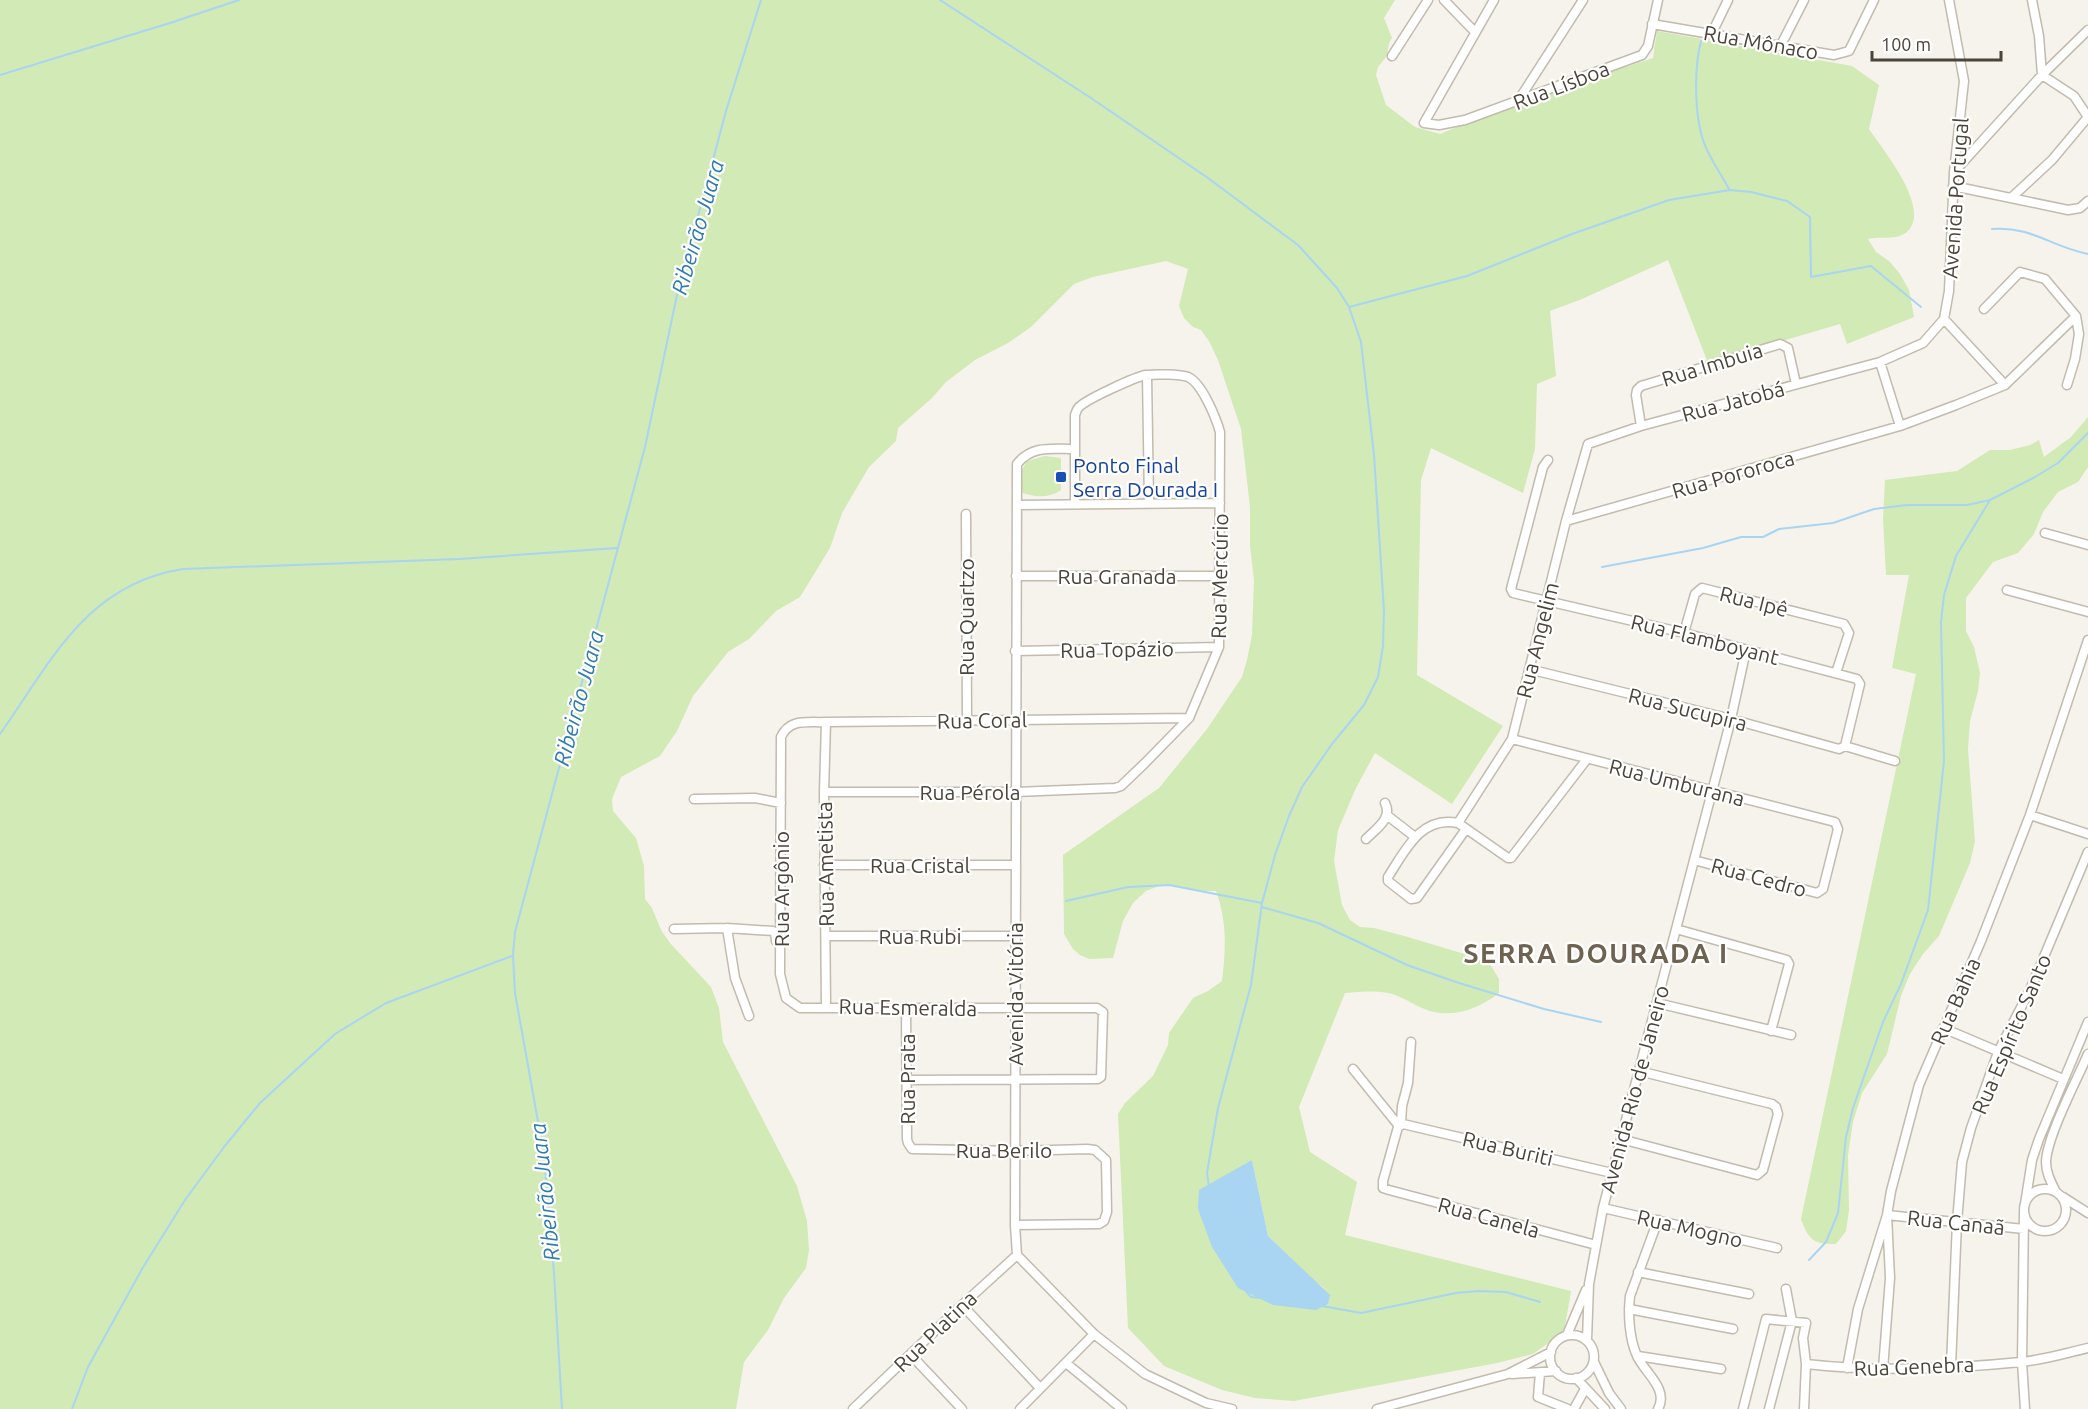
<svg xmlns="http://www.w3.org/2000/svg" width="2088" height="1409" font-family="Ubuntu,sans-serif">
  <rect width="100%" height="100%" fill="#f6f3ec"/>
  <path fill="#d2eab5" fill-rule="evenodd" d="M 0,0 L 1395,0 L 1384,18 L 1392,38 L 1389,43 L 1387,56 L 1378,67 L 1376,75 L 1386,105 L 1415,127 L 1440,134 L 1506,106 L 1653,58 L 1657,31 L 1852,66 L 1879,85 L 1869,129 C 1883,150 1936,213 1904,234 C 1895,240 1879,236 1868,239 L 1876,252 L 1889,261 L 1900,274 L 1909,290 L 1914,317 L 1847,344 L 1840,324 L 1708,363 L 1668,260 L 1582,299 L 1550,311 L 1556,376 L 1537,384 L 1535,449 L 1523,493 L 1431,448 L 1421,480 L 1417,675 L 1503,726 L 1452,804 L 1375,753 L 1356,788 L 1338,830 L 1334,861 L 1342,905 L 1350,920 L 1360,927 L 1374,928 L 1408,937 L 1471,956 L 1490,964 L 1499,979 L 1499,993 C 1480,1008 1455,1018 1430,1011 C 1417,1007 1405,998 1392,994 C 1376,990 1360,992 1345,993 L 1299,1107 L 1310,1152 L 1357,1182 L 1345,1235 L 1571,1291 L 1564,1332 L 1533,1354 L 1497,1363 L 1294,1401 L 1255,1398 L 1222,1390 L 1164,1366 L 1128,1328 L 1118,1114 L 1125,1103 L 1153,1076 L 1168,1045 L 1169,1033 L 1193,998 L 1208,991 L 1222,981 C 1226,949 1227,921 1216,891 L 1200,891 L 1164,884 L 1146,891 L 1133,903 L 1123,921 L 1113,958 L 1089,959 L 1080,955 L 1073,949 L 1064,934 L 1063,855 L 1159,788 L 1207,729 L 1242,677 L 1247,660 L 1252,635 L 1254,580 L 1250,546 L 1250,507 L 1241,429 L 1218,360 L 1209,341 L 1201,330 L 1193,327 L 1184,318 L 1179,306 L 1188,269 L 1166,261 L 1093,277 L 1074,284 L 1031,327 L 1008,343 L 975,360 L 946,382 L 932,398 L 898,428 L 896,441 L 869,467 L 842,513 L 830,548 L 800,597 L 776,611 L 749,639 L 728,652 L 693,696 L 677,731 L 660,756 L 621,777 L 612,799 L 613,811 L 636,838 L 644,866 L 645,899 L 652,908 L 661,930 L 670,943 L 711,987 L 719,1008 L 723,1042 L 797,1186 L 807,1221 L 809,1250 L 806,1268 L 784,1298 L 768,1330 L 744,1362 L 736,1409 L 0,1409 ZM 1252,1160 L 1268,1236 L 1313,1280 L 1328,1291 L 1198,1210 Z
    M 2088,417 L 2088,467 L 2078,482 L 2058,492 L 2043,512 L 2034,534 L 2018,553 L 1993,562 L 1966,598 L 1966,631 L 1974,647 L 1980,673 L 1978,691 L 1970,721 L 1968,749 L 1975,841 L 1970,863 L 1939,936 L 1923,954 L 1910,974 L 1901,996 L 1887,1054 L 1862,1093 L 1853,1122 L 1848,1155 L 1849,1210 L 1846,1231 L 1836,1244 C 1814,1244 1809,1241 1801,1219 L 1916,674 L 1892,668 L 1909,575 L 1886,575 L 1883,519 L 1885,480 L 1957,471 L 1990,450 L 2010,450 L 2030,445 L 2039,440 L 2044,457 L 2071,437 Z
    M 1045,456 L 1061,458 L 1061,490 C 1048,499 1034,497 1020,492 L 1017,479 L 1027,461 Z"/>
  <path fill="#a9d4f2" d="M 1252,1160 L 1268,1236 L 1330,1295 L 1328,1304 L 1316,1310 L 1273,1305 L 1238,1288 L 1212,1247 L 1198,1209 L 1199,1190 Z"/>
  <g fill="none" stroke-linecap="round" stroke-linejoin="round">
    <path stroke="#a9d4f2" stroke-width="2" d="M 940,0 L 1091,98 L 1208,178 L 1298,245 L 1337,288 L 1349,307 L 1361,342 L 1374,455 L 1384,611 L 1383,646 L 1378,677 L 1364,705 L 1332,744 L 1302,787 L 1289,816 L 1275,855 L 1262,903 L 1251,985 L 1218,1108 L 1207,1173 L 1209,1186
      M 1701,41 C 1694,68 1694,116 1704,143 C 1710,159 1721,174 1729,189
      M 0,75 L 170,23 L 239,0
      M 1992,229 C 2032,226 2051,247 2088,254
      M 1349,307 L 1467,276 L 1572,234 L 1669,200 L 1730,190 L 1751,192 L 1787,201 L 1810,217 L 1811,277 L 1871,266 L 1921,307
      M 1602,567 L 1703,548 L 1741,537 L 1763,537 L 1779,529 L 1833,523 L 1874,509 L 1907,505 L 1967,505 L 1990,500 L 2035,477 L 2058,463 L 2088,433
      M 0,734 C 51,662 86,584 183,569 L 459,559 L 617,548
      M 1066,901 L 1128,887 L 1169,885 L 1262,903
      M 1262,907 L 1318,923 L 1407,965 L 1459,983 L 1544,1009 L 1601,1022
      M 1809,1260 L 1826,1242 L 1838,1213 L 1846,1137 L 1853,1108 L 1883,1022 L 1901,984 L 1928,910 L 1944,761 L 1941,622 L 1944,595 L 1956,556 L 1990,500
      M 1245,1290 L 1251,1297 L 1260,1298
      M 1322,1306 L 1361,1313 L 1456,1293 L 1478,1291 L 1506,1292 L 1540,1302
      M 72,1409 L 88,1367 L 142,1269 L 185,1200 L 224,1147 L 260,1103 L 335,1034 L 386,1003 L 512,956
      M 562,1409 L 554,1273 L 544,1155 L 515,993 L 513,955 L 515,932 L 645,447 L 677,295 L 726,111 L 761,0"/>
    <defs>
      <path id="minor" d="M 1444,0 L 1475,32
        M 1494,0 L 1424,123 L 1439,125 L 1465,120 L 1642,55 L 1648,46 L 1658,0
        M 2032,0 L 2039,36 L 2042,75 L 2074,96 L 2088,117
        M 1652,24 L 1834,55 L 1849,51 L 1874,0
        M 1712,33 L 1728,0
        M 1781,45 L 1804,0
        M 1392,56 L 1428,0
        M 1518,101 L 1583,0
        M 1954,172 L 2042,75 L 2088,30
        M 1953,186 L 2068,210 L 2080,208 L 2088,201
        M 2011,198 L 2052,160 L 2088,117
        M 1984,309 L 2020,272 L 2045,279 L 2076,316 L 2079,334 L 2075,359 L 2067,385
        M 1944,319 L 2005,385
        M 1880,362 L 1900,426
        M 1147,375 L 1149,503
        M 1641,426 L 1636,395 L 1637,390 L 1641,386 L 1780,344 L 1788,348 L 1796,384
        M 1074,449 C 1052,449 1032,445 1017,464 L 1015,1225 L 1017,1255 L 1094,1334 L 1145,1374 L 1206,1403 L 1232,1409
        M 1548,460 L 1543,467 L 1511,589 L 1513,593 L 1684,633 L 1857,679 L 1860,684 L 1845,746
        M 1017,505 L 1220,503
        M 966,514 L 967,720
        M 1566,521 L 1900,426 L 1956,405 L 2005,385 L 2076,316
        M 2045,533 L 2088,545
        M 1016,576 L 1219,576
        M 2007,590 L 2088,612
        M 1684,633 L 1695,594 L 1702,588 L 1844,624 L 1849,633 L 1836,673
        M 1015,651 L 1219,647
        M 1529,669 L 1731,719 L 1839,749 L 1845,746
        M 826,722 L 824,792 L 826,1006
        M 1512,739 L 1835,822 L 1838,829 L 1823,889 L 1817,893 L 1694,860
        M 1845,746 L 1895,761
        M 824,792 L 1016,792 L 1115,788 L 1121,786 L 1145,763 L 1189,718 L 1219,647 L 1220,432 C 1216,418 1202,383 1188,377 C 1180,374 1155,374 1146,375 C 1135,377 1087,399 1079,407 C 1076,410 1077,411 1075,415 L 1075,503
        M 694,799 L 755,798 L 781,803
        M 2030,815 L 2088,834
        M 1388,816 L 1415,837
        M 1458,823 L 1512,739 L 1566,521 L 1588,444 L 1641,426 L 1880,362 L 1923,343 L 1944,319 L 1949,291 L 1954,172 L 1964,81 L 1949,0
        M 1466,829 L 1417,898 L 1411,899 L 1388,881 L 1388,877 C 1405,851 1421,815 1458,823 L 1508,858 L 1511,858 L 1587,759
        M 1366,839 C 1376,829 1393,818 1385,803
        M 824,865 L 1016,865
        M 727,928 L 735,978 L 749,1016
        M 674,929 L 727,928 L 773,931 L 775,932 L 776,941
        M 1676,929 L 1787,960 L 1789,964 L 1771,1031
        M 826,936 L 1015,936
        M 1657,1003 L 1791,1035
        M 906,1007 L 907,1139 L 908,1143 L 912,1149 L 1015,1151 L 1087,1149 L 1095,1150 L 1106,1160 L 1107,1212 L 1104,1221 L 1099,1224 L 1015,1225
        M 1943,1028 L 2063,1079
        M 1353,1069 L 1399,1126
        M 907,1080 L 1098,1079 L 1101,1077 L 1103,1012 L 1097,1008 L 800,1008 L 786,998 L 780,974 L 781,737 C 790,718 807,723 826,722 L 1189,718
        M 1401,1124 L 1402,1106 L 1408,1083 L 1411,1042
        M 1621,1139 L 1757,1175 L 1763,1170 L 1778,1114 L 1776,1107 L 1772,1104 L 1639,1071
        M2024 1210a21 21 0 1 1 42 0a21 21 0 1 1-42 0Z
        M 2056,1192 C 2051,1182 2046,1173 2046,1162 C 2047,1136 2077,1080 2088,1054
        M 2063,1197 L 2088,1213
        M 2025,1204 L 2032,1160 L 2039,1139 L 2088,1022
        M 1603,1208 L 1777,1248
        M 2024,1213 L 2022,1362 L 2025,1409
        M 1658,1220 L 1630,1296 C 1628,1314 1629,1338 1637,1356 C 1645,1373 1669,1389 1658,1409
        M 1596,1245 L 1389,1190 L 1383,1188 L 1383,1181 L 1398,1127 L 1403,1124 L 1612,1173
        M 1638,1272 L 1749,1294
        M 962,1305 L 1040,1388
        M 1629,1309 L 1733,1329
        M 1567,1335 L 1586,1290
        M1550 1357a22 22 0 1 1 44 0a22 22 0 1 1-44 0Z
        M 1587,1340 L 1589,1284 L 1603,1208 L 1731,719 L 1746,650
        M 911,1355 L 962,1409
        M 1638,1356 L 1721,1369
        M 1594,1362 L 1609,1393 L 1621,1409
        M 1066,1363 L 1122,1409
        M 1806,1364 C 1876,1372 1951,1369 2021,1362 C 2043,1360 2066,1353 2088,1348
        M 1951,1366 L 1957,1222 L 1962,1162 L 1971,1128 L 1998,1052 L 2030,990 L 2088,852
        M 1847,1368 L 1858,1309 L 1887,1215 L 1891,1191 L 1919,1085 L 1981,941 L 2030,815 L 2088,640
        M 1883,1369 L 1890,1278 L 1887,1215 L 2024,1229
        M 1540,1373 L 1538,1397 L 1568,1409
        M 1512,1374 L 1556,1371
        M 1576,1378 L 1605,1409
        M 853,1409 L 962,1305 L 1017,1255
        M 1020,1409 L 1094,1334
        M 1377,1409 L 1508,1374 L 1551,1352
        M 1574,1409 L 1585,1389
        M 1743,1409 L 1766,1319 L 1806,1323 L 1803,1338 L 1806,1364 L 1804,1409
        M 1769,1409 L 1792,1321 L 1786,1289"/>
    </defs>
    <use href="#minor" stroke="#c2bbae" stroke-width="11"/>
    <use href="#minor" stroke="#fff" stroke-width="8"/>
  </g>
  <rect fill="#1a4fb4" stroke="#fff" stroke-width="2" x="1055" y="471" width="12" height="12" rx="3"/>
  <g text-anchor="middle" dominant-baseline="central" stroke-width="4.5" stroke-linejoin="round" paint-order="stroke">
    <g font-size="21" fill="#4b4439" stroke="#fff">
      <text transform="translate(1761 42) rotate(10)">Rua Mônaco</text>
      <text transform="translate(1561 85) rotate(-21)">Rua Lísboa</text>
      <text transform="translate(1955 198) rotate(-86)">Avenida Portugal</text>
      <text transform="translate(1712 364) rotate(-17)">Rua Imbuia</text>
      <text transform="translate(1733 401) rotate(-15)">Rua Jatobá</text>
      <text transform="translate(1733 474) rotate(-16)">Rua Pororoca</text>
      <text x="1117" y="576">Rua Granada</text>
      <text transform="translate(1219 576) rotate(-89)">Rua Mercúrio</text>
      <text transform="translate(1754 601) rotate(14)">Rua Ipê</text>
      <text transform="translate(966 617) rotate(-90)">Rua Quartzo</text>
      <text transform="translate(1705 639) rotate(14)">Rua Flamboyant</text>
      <text transform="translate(1537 640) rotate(-76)">Rua Angelim</text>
      <text transform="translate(1117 649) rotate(-1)">Rua Topázio</text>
      <text transform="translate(1688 709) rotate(14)">Rua Sucupira</text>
      <text transform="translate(982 720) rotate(-1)">Rua Coral</text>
      <text transform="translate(1677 782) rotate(14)">Rua Umburana</text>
      <text x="970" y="792">Rua Pérola</text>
      <text transform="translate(825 864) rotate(-91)">Rua Ametista</text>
      <text x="920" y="865">Rua Cristal</text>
      <text transform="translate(1759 877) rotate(15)">Rua Cedro</text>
      <text transform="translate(781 889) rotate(-90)">Rua Argônio</text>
      <text x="920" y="936">Rua Rubi</text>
      <text transform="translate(1015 994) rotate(-90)">Avenida Vitória</text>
      <text transform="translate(1955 1001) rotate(-66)">Rua Bahia</text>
      <text transform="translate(908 1007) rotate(1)">Rua Esmeralda</text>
      <text transform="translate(2011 1034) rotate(-67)">Rua Espírito Santo</text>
      <text transform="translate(907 1079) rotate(-90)">Rua Prata</text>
      <text transform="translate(1634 1089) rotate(-75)">Avenida Rio de Janeiro</text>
      <text transform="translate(1508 1148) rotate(13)">Rua Buriti</text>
      <text x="1004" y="1150">Rua Berilo</text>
      <text transform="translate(1489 1217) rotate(15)">Rua Canela</text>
      <text transform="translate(1956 1222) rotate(6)">Rua Canaã</text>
      <text transform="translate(1690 1228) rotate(13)">Rua Mogno</text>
      <text transform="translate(935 1331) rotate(-44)">Rua Platina</text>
      <text transform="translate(1914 1366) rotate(-2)">Rua Genebra</text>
    </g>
    <g font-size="21" fill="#164399" stroke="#fff" text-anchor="start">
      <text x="1073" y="465">Ponto Final<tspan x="1073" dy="24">Serra Dourada I</tspan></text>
    </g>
    <g font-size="22" font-style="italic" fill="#2e7ab2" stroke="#fff">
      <text transform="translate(697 227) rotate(-74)">Ribeirão Juara</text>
      <text transform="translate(578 698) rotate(-75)">Ribeirão Juara</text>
      <text transform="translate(544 1192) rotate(-96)">Ribeirão Juara</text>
    </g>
    <g font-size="27" font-weight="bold" letter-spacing="1.5" fill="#6e6250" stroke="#fff">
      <text x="1596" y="953">SERRA DOURADA I</text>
    </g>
  </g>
  <path d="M1872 51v9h129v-9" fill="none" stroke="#4b4439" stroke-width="3"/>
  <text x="1881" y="51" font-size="18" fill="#4b4439" stroke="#ffffff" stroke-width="4.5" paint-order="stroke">100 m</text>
</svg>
